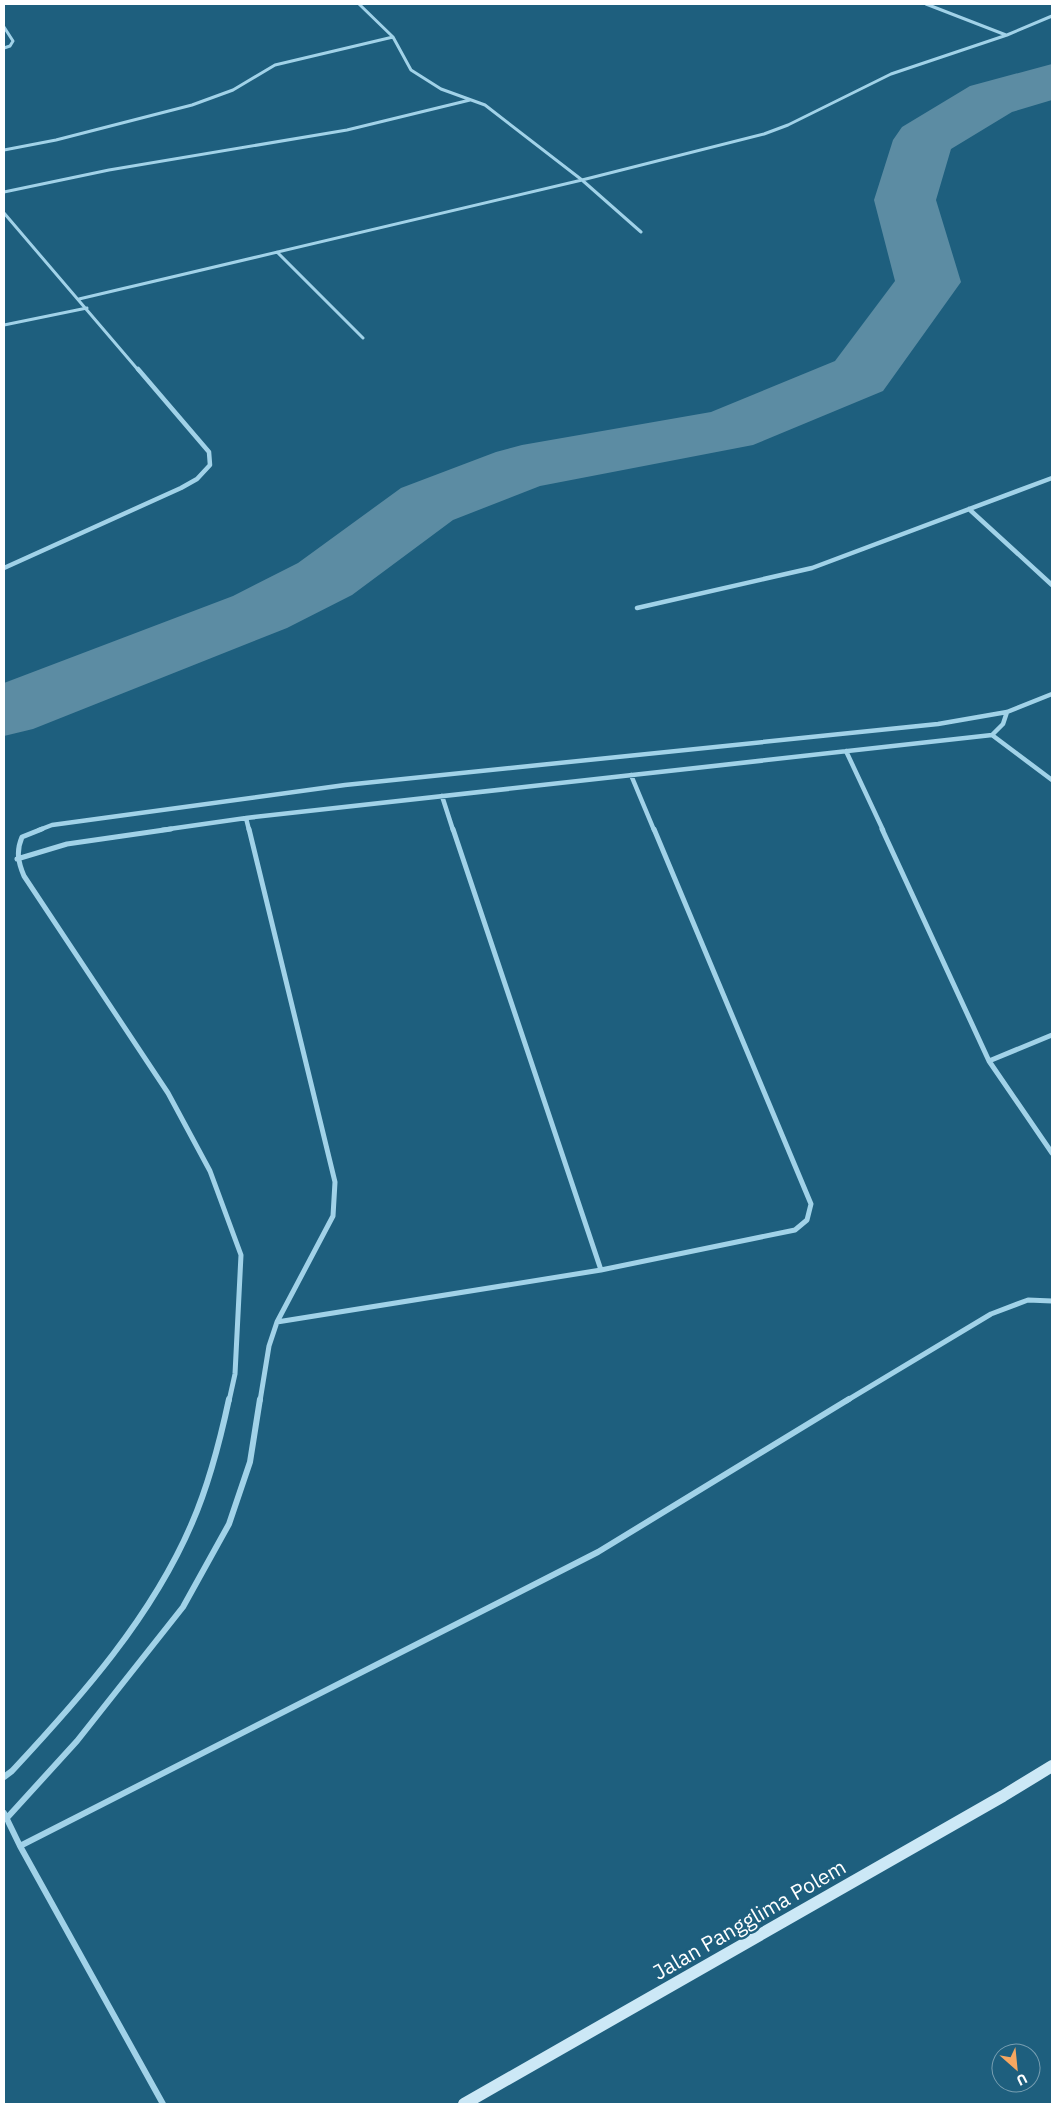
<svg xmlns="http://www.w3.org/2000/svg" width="1056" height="2108" font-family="'IBM Plex Sans',sans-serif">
  <rect width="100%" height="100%" fill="#1e5f7e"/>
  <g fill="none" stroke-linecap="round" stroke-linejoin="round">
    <path fill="#5c8ca3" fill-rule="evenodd" d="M 1052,64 L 1052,100 L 1012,112 L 951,149 L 936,200 L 961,282 L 883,391 L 753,445 L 540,486 L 453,520 L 352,595 L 287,628 L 33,729 L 4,736 L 4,683 L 233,596 L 298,563 L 401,488 L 496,452 L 522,445 L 711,412 L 835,361 L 895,281 L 874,200 L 893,140 L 902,127 L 970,86 Z"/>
    <path stroke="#a1d2e8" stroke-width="3" d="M 359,4 L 393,37 L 411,70 L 441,89 L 485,105 L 582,180 L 641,232
      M 926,4 L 1006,35
      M 4,27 L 13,41 L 10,46 L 4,48
      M 4,150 L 56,140 L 192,105 L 233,90 L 275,65 L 393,37
      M 4,192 L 109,170 L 347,130 L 470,100
      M 4,213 L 139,371
      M 277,252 L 363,338
      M 79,299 L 582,180 L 764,134 L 788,125 L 891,74 L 1007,35 L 1052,16
      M 4,325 L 87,308"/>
    <path stroke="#a1d2e8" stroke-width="4.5" d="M 969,509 L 1052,585
      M 4,568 L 181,488 L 197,479 L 210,465 L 209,452 L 138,369
      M 637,608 L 812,568 L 1052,478
      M 992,735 L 1052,780
      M 846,751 L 883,830
      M 631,775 L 654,830
      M 442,796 L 453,830
      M 246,818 L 249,830
      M 39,830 L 52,825 L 345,785 L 938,724 L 1007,712 L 1052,694
      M 162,830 L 246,818 L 992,735 L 1003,724 L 1007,712"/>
    <path stroke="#a1d2e8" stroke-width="5" d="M 42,829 L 22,837 C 16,851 18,862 24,876 L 168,1093 L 210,1171 L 241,1255 L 235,1374 L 229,1401
      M 249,829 L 335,1182 L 333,1216 L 277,1322 L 269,1346 L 260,1401
      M 453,829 L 601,1270
      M 882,829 L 989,1061 L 1052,1153
      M 17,859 L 67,844 L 171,829
      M 989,1061 L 1052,1035
      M 277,1322 L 601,1270 L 795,1230 L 807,1220 L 811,1204 L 654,829
      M 846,1401 L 991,1314 L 1028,1300 L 1052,1301"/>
    <path stroke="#a1d2e8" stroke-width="6" d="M 4,1777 L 12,1771 C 81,1697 152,1617 192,1523 C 209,1484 220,1441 229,1399
      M 4,1813 L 20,1846 L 163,2104
      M 6,1819 L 77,1741 L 183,1607 L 229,1524 L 250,1462 L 260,1399
      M 20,1846 L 598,1552 L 849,1399"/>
    <path stroke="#cce8f6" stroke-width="12" d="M 464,2104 L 1003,1796 L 1052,1766"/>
  </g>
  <g text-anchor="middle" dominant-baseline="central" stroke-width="5" stroke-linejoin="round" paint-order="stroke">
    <g font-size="21" fill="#fff" stroke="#1e5f7e">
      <text transform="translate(749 1919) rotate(-30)">Jalan Pangglima Polem</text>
    </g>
  </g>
  <rect width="1056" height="2108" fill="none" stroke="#ffffff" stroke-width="10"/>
  <g transform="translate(1016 2068) rotate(153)"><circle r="24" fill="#1e5f7e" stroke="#789fb2"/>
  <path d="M0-4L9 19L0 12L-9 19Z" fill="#f7a760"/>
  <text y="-8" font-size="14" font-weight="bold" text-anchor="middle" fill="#ffffff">U</text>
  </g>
</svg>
